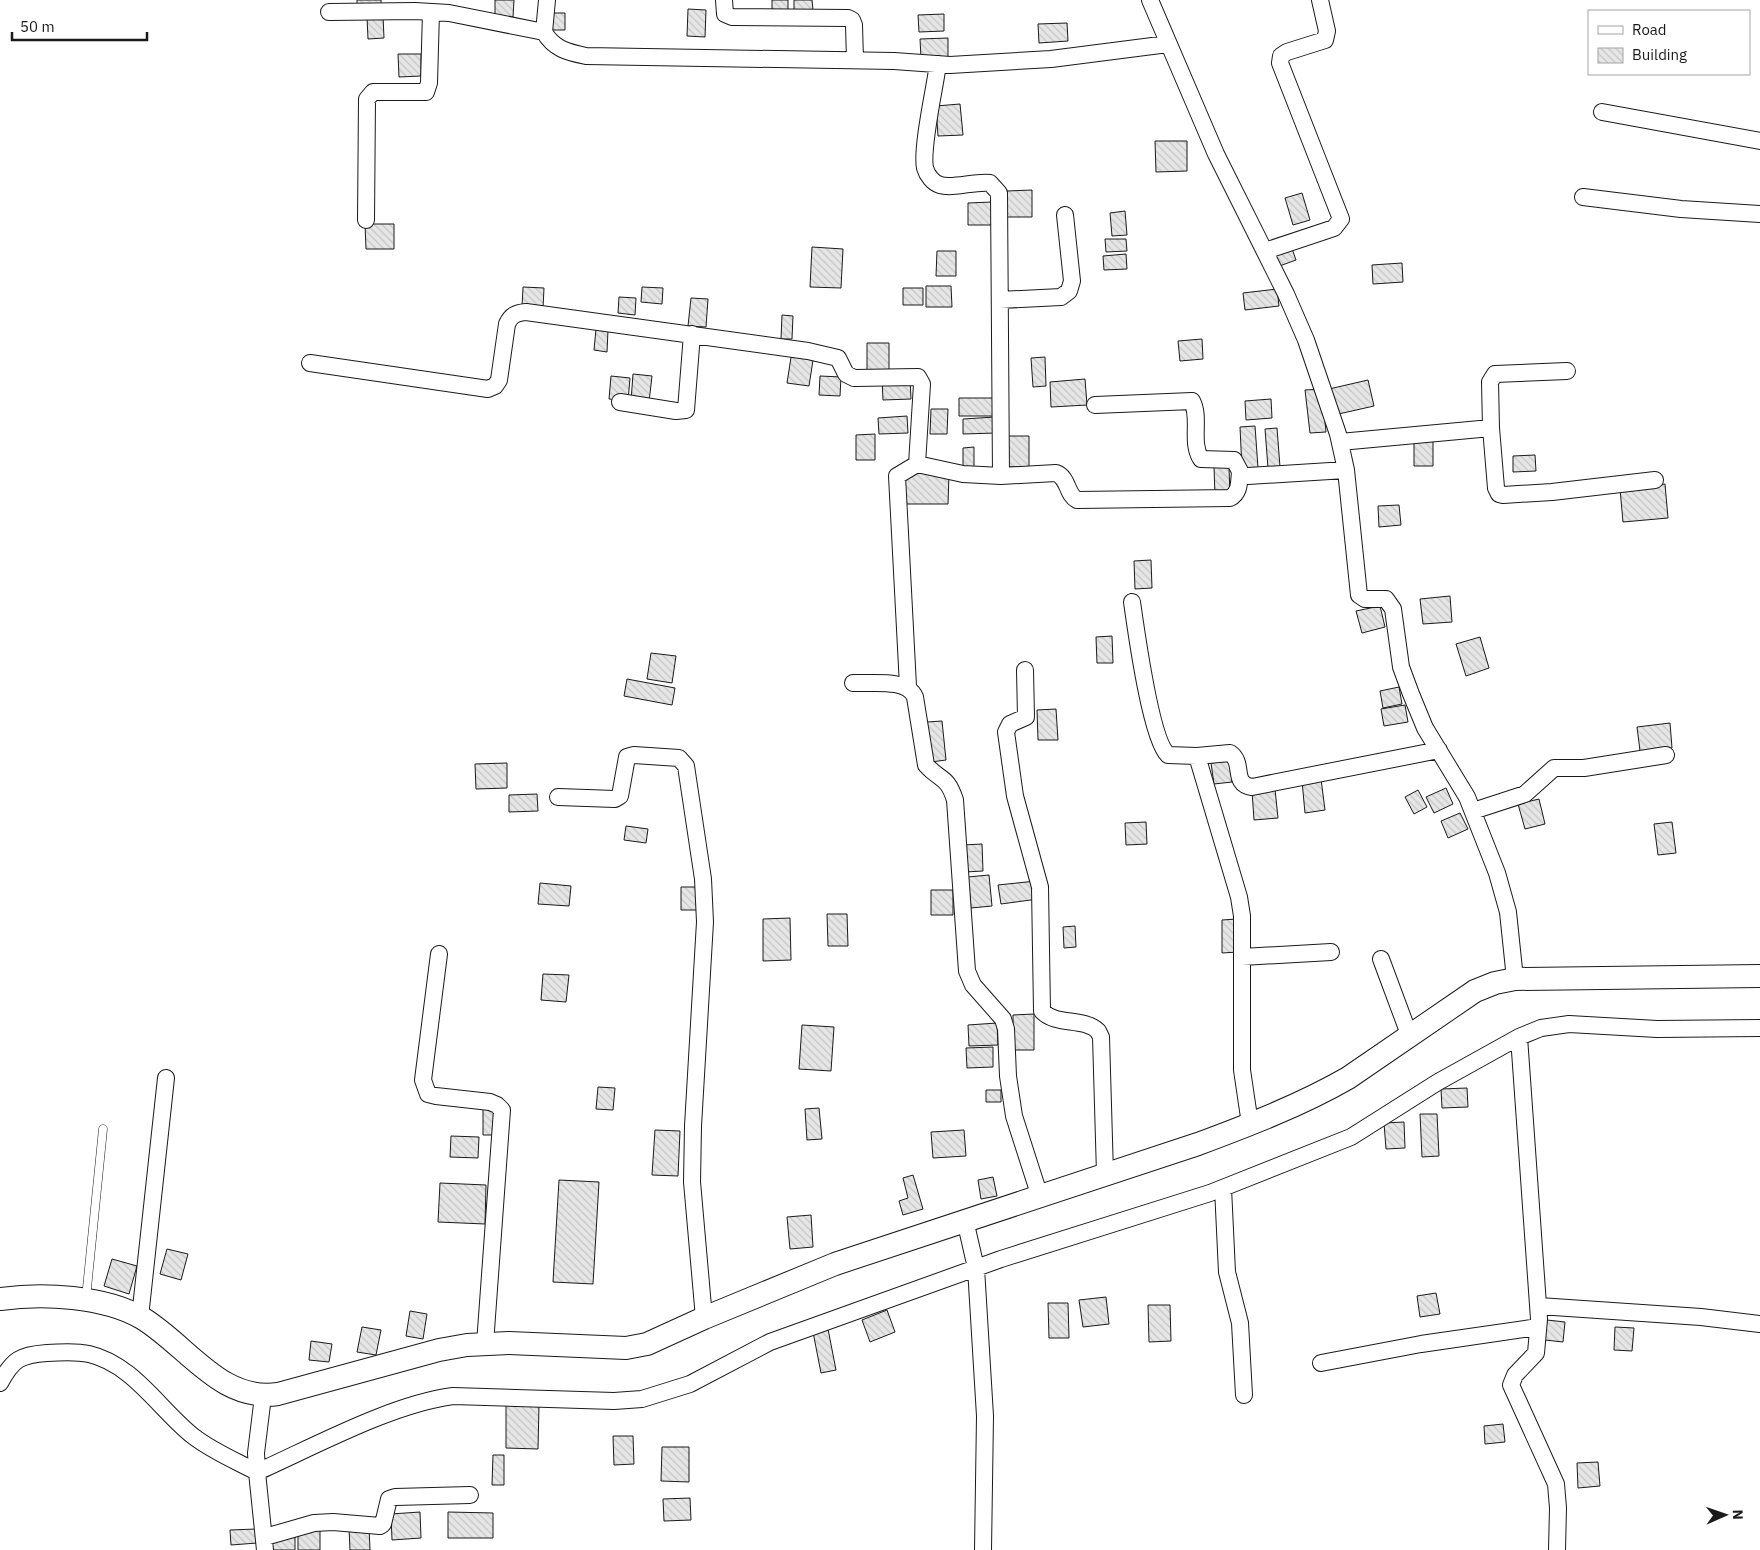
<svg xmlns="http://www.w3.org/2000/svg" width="1760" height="1550" font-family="'IBM Plex Sans',sans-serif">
  <defs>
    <pattern id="building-back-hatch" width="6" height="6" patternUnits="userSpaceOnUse" patternTransform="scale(1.25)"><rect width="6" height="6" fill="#e6e6e6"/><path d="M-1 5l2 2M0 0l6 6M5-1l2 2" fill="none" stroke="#c5c5c5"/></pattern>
  </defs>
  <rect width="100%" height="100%" fill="#fff"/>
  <path fill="url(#building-back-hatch)" stroke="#1a1a1a" d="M 357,0 L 381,0 L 381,5 L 357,6 Z
    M 495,0 L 514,0 L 513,17 L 495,17 Z
    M 772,0 L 788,0 L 788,11 L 772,11 Z
    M 794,0 L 812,0 L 813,10 L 794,10 Z
    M 688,9 L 706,10 L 705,37 L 687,36 Z
    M 549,13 L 565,13 L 565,30 L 549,30 Z
    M 944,14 L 944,31 L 919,32 L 918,15 Z
    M 383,16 L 384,38 L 368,39 L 367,17 Z
    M 1067,23 L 1068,41 L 1039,43 L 1038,24 Z
    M 948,38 L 948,57 L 921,58 L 920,39 Z
    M 398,54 L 421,54 L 421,76 L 399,77 Z
    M 960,104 L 963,135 L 938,136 L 936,106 Z
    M 1155,141 L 1187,141 L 1187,171 L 1156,172 Z
    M 1032,190 L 1032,217 L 1007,217 L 1007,191 Z
    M 1302,193 L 1310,220 L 1293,225 L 1285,198 Z
    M 992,202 L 992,225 L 968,225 L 968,203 Z
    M 1125,211 L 1127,235 L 1112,236 L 1110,213 Z
    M 365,224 L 394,224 L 394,249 L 366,249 Z
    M 1105,239 L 1126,239 L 1127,251 L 1106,252 Z
    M 1290,243 L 1296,260 L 1274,268 L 1268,251 Z
    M 812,247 L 843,249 L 841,288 L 810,287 Z
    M 937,251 L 956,251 L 956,276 L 936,276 Z
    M 1126,254 L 1127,269 L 1104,270 L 1103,256 Z
    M 1402,263 L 1403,282 L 1373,284 L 1372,265 Z
    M 926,286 L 951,286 L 952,307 L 926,307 Z
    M 523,287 L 544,288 L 543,308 L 522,307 Z
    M 642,287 L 663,288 L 662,304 L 641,302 Z
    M 903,288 L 923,288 L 923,305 L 903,305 Z
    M 1277,289 L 1279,306 L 1245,310 L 1243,293 Z
    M 619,297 L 636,298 L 635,315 L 618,313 Z
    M 691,298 L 708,299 L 706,327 L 688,326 Z
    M 782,315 L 793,316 L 792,339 L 781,339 Z
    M 596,329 L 608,330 L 607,352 L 594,350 Z
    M 1202,339 L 1203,359 L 1180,361 L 1178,341 Z
    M 867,343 L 889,343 L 889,371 L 867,371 Z
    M 792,351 L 814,354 L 809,386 L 787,383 Z
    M 1045,357 L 1046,386 L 1033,387 L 1031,358 Z
    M 633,374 L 652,376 L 649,402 L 631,401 Z
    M 611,376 L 630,378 L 628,401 L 609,399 Z
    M 820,376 L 841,377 L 840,396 L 819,395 Z
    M 882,378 L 910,378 L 911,399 L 883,400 Z
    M 1085,379 L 1087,405 L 1051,407 L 1050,382 Z
    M 1368,380 L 1374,406 L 1334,415 L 1329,389 Z
    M 1322,389 L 1326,432 L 1310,433 L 1305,390 Z
    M 959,398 L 993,398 L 993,416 L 959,416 Z
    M 1271,399 L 1272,418 L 1246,420 L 1245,401 Z
    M 931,409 L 948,409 L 947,434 L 930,434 Z
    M 907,416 L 908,433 L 879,434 L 878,418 Z
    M 995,417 L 996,433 L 963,434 L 963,419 Z
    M 1255,426 L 1258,468 L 1242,469 L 1240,427 Z
    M 1277,428 L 1280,467 L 1268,468 L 1265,429 Z
    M 875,434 L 875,460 L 856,460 L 856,435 Z
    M 1004,436 L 1029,436 L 1029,467 L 1004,467 Z
    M 1433,436 L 1433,466 L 1414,466 L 1414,437 Z
    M 974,447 L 974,468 L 963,468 L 963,448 Z
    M 1535,455 L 1536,471 L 1513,472 L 1513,456 Z
    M 1214,466 L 1229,466 L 1230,496 L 1215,497 Z
    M 901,473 L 949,474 L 948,504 L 901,504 Z
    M 1665,484 L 1668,518 L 1623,522 L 1620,489 Z
    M 1399,505 L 1401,525 L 1379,527 L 1378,506 Z
    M 1151,560 L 1152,588 L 1135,589 L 1134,561 Z
    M 1450,596 L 1452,622 L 1423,624 L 1420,599 Z
    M 1380,606 L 1385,627 L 1362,633 L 1356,611 Z
    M 1112,636 L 1113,663 L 1097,663 L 1096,637 Z
    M 1480,637 L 1489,668 L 1466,676 L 1456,644 Z
    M 651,653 L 676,656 L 672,683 L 647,679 Z
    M 627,679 L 675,688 L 672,705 L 624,696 Z
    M 1399,687 L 1402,704 L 1383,708 L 1380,691 Z
    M 1405,705 L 1408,722 L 1384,726 L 1381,709 Z
    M 1056,709 L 1058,740 L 1038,740 L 1037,710 Z
    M 942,721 L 946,760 L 931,762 L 927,722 Z
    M 1670,723 L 1672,748 L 1640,751 L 1637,727 Z
    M 1230,761 L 1232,782 L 1214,784 L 1211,763 Z
    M 507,763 L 507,788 L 476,789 L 475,764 Z
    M 1321,779 L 1325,810 L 1305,813 L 1302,781 Z
    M 1446,788 L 1453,804 L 1434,813 L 1426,797 Z
    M 1275,789 L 1278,818 L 1254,820 L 1252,791 Z
    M 1418,790 L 1427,807 L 1414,814 L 1405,797 Z
    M 537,794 L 538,811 L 509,812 L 509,795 Z
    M 1539,799 L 1545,824 L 1525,829 L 1518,804 Z
    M 1460,813 L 1468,829 L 1448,838 L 1441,821 Z
    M 1146,822 L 1147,844 L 1126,845 L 1125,823 Z
    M 1672,822 L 1676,853 L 1658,855 L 1654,824 Z
    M 626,826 L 648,829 L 646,843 L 624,840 Z
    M 982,844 L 983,871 L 965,872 L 963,845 Z
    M 989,875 L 992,906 L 971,908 L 968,877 Z
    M 1036,881 L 1038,899 L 1001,904 L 998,885 Z
    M 540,883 L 571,886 L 569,906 L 538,904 Z
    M 681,887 L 698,887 L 698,910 L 681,910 Z
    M 931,890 L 953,890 L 953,915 L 931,915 Z
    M 827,914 L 847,914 L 848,946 L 828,946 Z
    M 790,918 L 791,960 L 763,961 L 763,919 Z
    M 1237,919 L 1238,952 L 1222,953 L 1222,920 Z
    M 1075,926 L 1076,947 L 1064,948 L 1063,927 Z
    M 543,974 L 569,975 L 566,1002 L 541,1000 Z
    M 1034,1014 L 1034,1050 L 1013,1050 L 1013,1015 Z
    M 997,1023 L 998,1045 L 969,1046 L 968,1025 Z
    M 802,1025 L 834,1027 L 831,1071 L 799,1069 Z
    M 993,1047 L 993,1067 L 967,1068 L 966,1048 Z
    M 598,1087 L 615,1088 L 613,1110 L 596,1109 Z
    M 1467,1088 L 1468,1107 L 1442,1108 L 1441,1089 Z
    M 986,1090 L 1001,1090 L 1001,1102 L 986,1102 Z
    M 819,1108 L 822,1139 L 807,1140 L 805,1109 Z
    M 483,1109 L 497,1109 L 497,1135 L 483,1135 Z
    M 1420,1114 L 1437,1114 L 1439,1156 L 1422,1157 Z
    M 1404,1122 L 1405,1148 L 1386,1149 L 1384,1123 Z
    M 655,1130 L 680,1131 L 678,1176 L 652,1175 Z
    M 964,1130 L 966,1156 L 933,1158 L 931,1132 Z
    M 451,1136 L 479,1137 L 478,1158 L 450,1157 Z
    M 913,1175 L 923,1209 L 903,1215 L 899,1201 L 908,1198 L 903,1178 Z
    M 993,1177 L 997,1196 L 981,1199 L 978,1180 Z
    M 559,1180 L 599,1182 L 593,1284 L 553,1282 Z
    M 440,1183 L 486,1185 L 485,1224 L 438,1222 Z
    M 811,1215 L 813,1247 L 790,1249 L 787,1217 Z
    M 167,1249 L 188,1254 L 181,1280 L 160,1274 Z
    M 112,1259 L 137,1266 L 129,1294 L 104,1286 Z
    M 1436,1293 L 1440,1314 L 1420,1317 L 1417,1296 Z
    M 1106,1297 L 1109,1324 L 1083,1327 L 1079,1300 Z
    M 1048,1303 L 1068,1303 L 1069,1338 L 1049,1338 Z
    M 1148,1305 L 1170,1305 L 1171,1341 L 1149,1342 Z
    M 887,1310 L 895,1332 L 870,1342 L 862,1320 Z
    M 410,1311 L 427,1314 L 423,1339 L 406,1336 Z
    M 1547,1320 L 1565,1322 L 1563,1342 L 1545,1340 Z
    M 362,1327 L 381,1330 L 376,1355 L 357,1352 Z
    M 1615,1327 L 1634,1328 L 1632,1351 L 1614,1350 Z
    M 828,1329 L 836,1370 L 821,1373 L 813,1332 Z
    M 311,1341 L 332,1344 L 329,1362 L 309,1360 Z
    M 506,1404 L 539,1405 L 538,1449 L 506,1448 Z
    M 1503,1424 L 1505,1442 L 1485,1444 L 1484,1426 Z
    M 613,1436 L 633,1436 L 634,1464 L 614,1465 Z
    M 662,1447 L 689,1447 L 689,1482 L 661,1481 Z
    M 493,1455 L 504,1455 L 504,1485 L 492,1485 Z
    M 1598,1462 L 1600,1486 L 1578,1488 L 1577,1463 Z
    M 690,1498 L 691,1520 L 664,1521 L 663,1499 Z
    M 420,1512 L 421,1538 L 392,1540 L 391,1514 Z
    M 448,1512 L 493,1513 L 493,1538 L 448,1538 Z
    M 369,1527 L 370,1550 L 350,1550 L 349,1528 Z
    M 256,1529 L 257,1543 L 231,1545 L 230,1530 Z
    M 298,1530 L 320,1530 L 320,1550 L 298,1550 Z
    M 271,1537 L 295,1537 L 295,1550 L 271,1550 Z"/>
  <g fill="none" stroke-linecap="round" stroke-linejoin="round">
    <defs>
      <path id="service" d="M 86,1298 L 103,1129"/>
      <path id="minor" d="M 724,0 L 725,14 L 732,17 L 848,18 L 852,20 L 854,25 L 855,60
        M 1150,0 L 1216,154 L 1286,294 L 1306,340 L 1338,434 L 1346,470 L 1359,595 L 1365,599 L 1386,599 L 1393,609 L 1401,667 L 1411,694 L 1425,728 L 1467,797 L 1497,873 L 1508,912 L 1515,979
        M 329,12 L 415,11 L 449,13 L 544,32 L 547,0
        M 544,32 C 554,49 567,52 586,56 L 894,61 L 950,65 L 1051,59 L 1168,44
        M 938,64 C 935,87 921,148 925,168 C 927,175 933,183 940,185 C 953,189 975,181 990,183 L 999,193 L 1001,476
        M 1602,112 L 1760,141
        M 1583,197 L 1681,209 L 1760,214
        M 366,220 L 367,99 L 373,92 L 426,92 L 429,83 L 431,12
        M 1265,251 L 1334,228 L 1341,219 L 1280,63 L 1281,56 L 1287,52 L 1325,40 L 1327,31 L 1320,0
        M 1000,300 L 1061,297 L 1069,291 L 1072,281 L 1065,215
        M 310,363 L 488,389 L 495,386 L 499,380 L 507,324 C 511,315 516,313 526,312 L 808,351 L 838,358 L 846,374 L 854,378 L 918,377 L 922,384 L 917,464 L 963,474 L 1001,476 L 1056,473 C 1069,478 1066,494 1077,500 L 1230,498 C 1240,493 1239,482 1240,471
        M 620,402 L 676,411 L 686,410 L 692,334
        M 1095,405 L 1192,401 C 1201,418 1190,442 1201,459 L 1234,460 L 1242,475 L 1248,476 L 1346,470
        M 1491,428 L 1490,382 L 1495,374 L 1567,371
        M 1340,442 L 1491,428 L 1496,488 L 1499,494 L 1503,495 L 1552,492 L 1655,480
        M 1132,602 C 1136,630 1151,740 1168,755 L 1197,756 L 1239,897 L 1242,916 L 1242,1070 L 1250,1124
        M 1025,670 L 1026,717 L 1010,724 L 1006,732 L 1015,796 L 1040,887 L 1042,1011 C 1056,1026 1083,1017 1098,1031 L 1101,1037 L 1105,1174
        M 853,683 C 872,684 907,678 915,697 L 926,765 C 940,781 947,775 955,800 L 967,971 L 973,985 L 1003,1019 L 1006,1029 L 1008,1076 L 1014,1116 L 1040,1197
        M 907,686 L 908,686 L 897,476 L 917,464
        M 1197,756 L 1230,753 C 1245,763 1231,784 1252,787 L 1439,750
        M 558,797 L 615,799 L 620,796 L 627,757 L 634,755 L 679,758 L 686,766 L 703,879 L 705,922 L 693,1126 L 692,1182 L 704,1318
        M 1473,811 L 1525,794 L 1554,768 L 1584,768 L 1666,755
        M 439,954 L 423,1080 L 428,1094 L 436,1096 L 490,1102 L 497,1105 L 502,1110 L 485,1344
        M 1242,957 L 1331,952
        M 1381,959 L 1410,1037
        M 1519,1037 L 1539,1319 L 1536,1353 L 1515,1375 L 1511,1385 L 1556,1484 L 1558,1508 L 1557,1550
        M 1223,1188 L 1227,1272 L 1240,1323 L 1244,1395
        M 965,1220 L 976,1268 L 985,1416 L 983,1550
        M 1539,1306 L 1701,1317 L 1760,1324
        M 140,1317 L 166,1078
        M 1321,1363 L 1421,1344 L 1538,1327
        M 0,1383 C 13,1359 20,1355 47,1353 C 61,1352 76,1351 89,1354 C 133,1364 160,1410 193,1436 C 212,1451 236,1461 257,1472 C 315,1446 392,1404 453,1396 L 614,1401 L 642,1399 L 690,1384 L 770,1342 L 1001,1259 L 1210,1193 L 1351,1137 L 1438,1082 L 1519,1037 L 1541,1028 L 1569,1024 L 1657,1029 L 1760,1028
        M 263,1396 L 256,1453 L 257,1472 L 265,1550
        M 265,1537 L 314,1523 L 333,1522 L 380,1526 L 383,1524 L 389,1499 L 395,1497 L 470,1495"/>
      <path id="secondary" d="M 0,1299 C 43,1293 104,1296 142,1318 C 188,1346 220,1402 278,1394 L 439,1350 L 467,1345 L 509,1343 L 626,1348 L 647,1344 L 704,1318 L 835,1264 L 1198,1144 C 1249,1125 1301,1105 1348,1078 L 1475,991 L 1495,983 L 1515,979 L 1760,976"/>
    </defs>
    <use href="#service" stroke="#1a1a1a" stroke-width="9"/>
    <use href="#minor" stroke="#1a1a1a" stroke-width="18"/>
    <use href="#secondary" stroke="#1a1a1a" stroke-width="24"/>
    <use href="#service" stroke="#fff" stroke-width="8"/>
    <use href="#minor" stroke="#fff" stroke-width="16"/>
    <use href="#secondary" stroke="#fff" stroke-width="22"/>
  </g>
  <rect x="1588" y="10" width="162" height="65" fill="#ffffff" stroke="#a3a3a3"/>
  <rect x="1598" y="26" width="25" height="8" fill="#ffffff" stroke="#a3a3a3"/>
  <text x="1632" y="35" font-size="15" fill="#1a1a1a">Road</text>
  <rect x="1598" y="48" width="25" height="15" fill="url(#building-back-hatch)" stroke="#a3a3a3"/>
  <text x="1632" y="60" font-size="15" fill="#1a1a1a">Building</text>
  <g transform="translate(1725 1515) rotate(88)" stroke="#ffffff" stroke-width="4" paint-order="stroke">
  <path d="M0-4L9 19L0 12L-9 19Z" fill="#1a1a1a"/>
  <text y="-8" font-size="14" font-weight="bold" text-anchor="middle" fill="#1a1a1a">N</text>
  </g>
  <path d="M12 32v8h135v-8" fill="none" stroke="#1a1a1a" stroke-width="2.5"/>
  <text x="20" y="32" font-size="15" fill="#1a1a1a" stroke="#ffffff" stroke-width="4" paint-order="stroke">50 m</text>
</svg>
